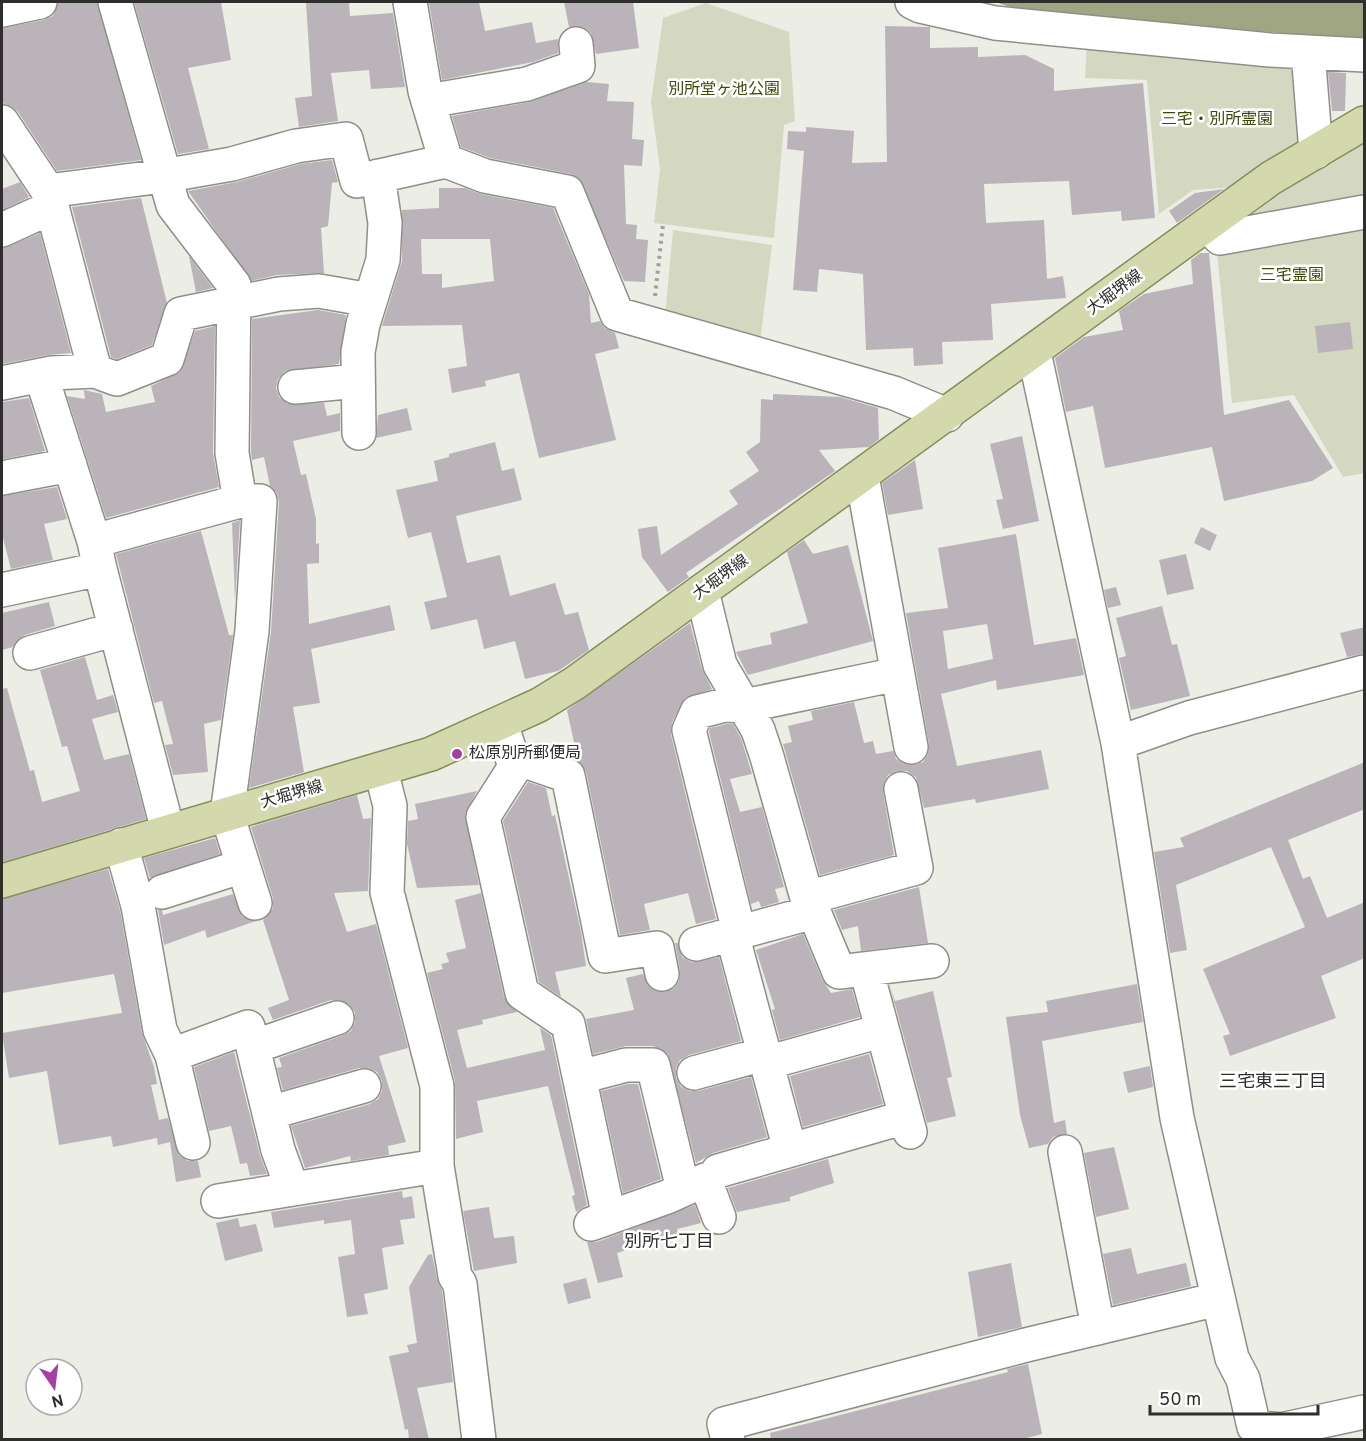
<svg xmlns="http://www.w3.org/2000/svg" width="1366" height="1441" font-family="Overpass,'Noto Sans JP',sans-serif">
  <rect width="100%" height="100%" fill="#ecede4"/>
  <path fill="#d4d8c1" d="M 706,3 L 789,32 L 795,121 L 784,125 L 774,238 L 654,223 L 660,169 L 651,102 L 663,18 Z
    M 1087,41 L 1301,63 L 1308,137 L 1236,187 L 1193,190 L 1159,214 L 1147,80 L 1085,78 Z
    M 1364,141 L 1364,473 L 1343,477 L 1294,395 L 1232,403 L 1216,242 L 1320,163 Z
    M 673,230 L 772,245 L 760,343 L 665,316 Z"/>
  <path fill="#a0a582" d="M 996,2 L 1364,2 L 1364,40 L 1021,11 Z"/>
  <path fill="#bab3b9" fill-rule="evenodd" d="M 58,2 L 97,2 L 141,160 L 57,171 L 18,112 L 11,106 L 2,103 L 2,28 L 44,20 L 53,16 Z
    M 134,2 L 221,2 L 231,60 L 188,68 L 209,149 L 178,154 Z
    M 306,2 L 349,2 L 350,16 L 393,13 L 405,87 L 371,89 L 369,70 L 331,73 L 338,121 L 299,127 L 295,98 L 312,96 Z
    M 429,2 L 479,2 L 485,31 L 532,22 L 536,43 L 558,39 L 558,53 L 533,62 L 442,80 Z
    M 564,2 L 633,2 L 639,48 L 596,54 L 591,33 L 583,27 L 569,27 Z
    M 885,26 L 930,27 L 930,48 L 978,47 L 978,57 L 1025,55 L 1054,69 L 1054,91 L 1143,83 L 1155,218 L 1122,221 L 1121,211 L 1072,215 L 1069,181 L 984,184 L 986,223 L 1044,220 L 1047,279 L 1063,276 L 1066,298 L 991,304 L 993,340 L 942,342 L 943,364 L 914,366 L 913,348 L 866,350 L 863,274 L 819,269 L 817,292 L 793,290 L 804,151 L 787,149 L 788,131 L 806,132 L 806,127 L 854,131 L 852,163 L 887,162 Z
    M 1328,72 L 1346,73 L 1345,111 L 1332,111 Z
    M 586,82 L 609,84 L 607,101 L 634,102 L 632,139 L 644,140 L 642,166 L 624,165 L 626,224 L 637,225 L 636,239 L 648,240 L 645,282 L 624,281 L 579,178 L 571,174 L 490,158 L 461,147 L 452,116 L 530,102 Z
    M 332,160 L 338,182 L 332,183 L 328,226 L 321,228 L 324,273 L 277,275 L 251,281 L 188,191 L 237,182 L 300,164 Z
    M 20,182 L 29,197 L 2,210 L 2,189 Z
    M 439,188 L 465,188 L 481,194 L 553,208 L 589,294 L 591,323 L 600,321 L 605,328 L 615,333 L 619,348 L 595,354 L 616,440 L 539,458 L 519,373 L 485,381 L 486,386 L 452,393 L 448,369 L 467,366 L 462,325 L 382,326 L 402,261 L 402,210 L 439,208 ZM 421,239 L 490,239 L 494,281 L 442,288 L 442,274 L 422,274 Z
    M 1224,189 L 1177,223 L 1169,211 L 1195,193 Z
    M 141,198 L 167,303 L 152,345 L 117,359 L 111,357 L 72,207 Z
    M 40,233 L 71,353 L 48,355 L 2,364 L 2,249 Z
    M 1200,253 L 1209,253 L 1224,415 L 1289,400 L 1333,468 L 1312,481 L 1224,501 L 1212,447 L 1105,468 L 1093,406 L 1066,412 L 1055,358 L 1084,337 L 1123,330 L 1119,311 L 1144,294 L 1193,284 L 1191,260 Z
    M 189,256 L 213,288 L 196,292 Z
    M 318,310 L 346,315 L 339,364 L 285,371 L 278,379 L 276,388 L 279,397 L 288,404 L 324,403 L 327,416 L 340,413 L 340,431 L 293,441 L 301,475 L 306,474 L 316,519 L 316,544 L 319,543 L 319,563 L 307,564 L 309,624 L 390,605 L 395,630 L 311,649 L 320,703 L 293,707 L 304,772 L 249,788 L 271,632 L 279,502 L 277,493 L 270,486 L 264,457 L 252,460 L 251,452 L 252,319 Z
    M 1350,322 L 1353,349 L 1318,353 L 1315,326 Z
    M 215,326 L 213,453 L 219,487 L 106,518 L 67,396 L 85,399 L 84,390 L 102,394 L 106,412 L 155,402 L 151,386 L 180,372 L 195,331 Z
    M 773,394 L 840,397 L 878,408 L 879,439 L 869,447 L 819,450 L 835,471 L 686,573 L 689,577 L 668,592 L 642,557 L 638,529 L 657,526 L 661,555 L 738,504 L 729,491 L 759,471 L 746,452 L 760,442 L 761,399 L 773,400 Z
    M 29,398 L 45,451 L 3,459 L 2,402 Z
    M 407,408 L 412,430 L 376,438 L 378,415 Z
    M 1022,436 L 1039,521 L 1003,529 L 996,500 L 1003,499 L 990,444 Z
    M 495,442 L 502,471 L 514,468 L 522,500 L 456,516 L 467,563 L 500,555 L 510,596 L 555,583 L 565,615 L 578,612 L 589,650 L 558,671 L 525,679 L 515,641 L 484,649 L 477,619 L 431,630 L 424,602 L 447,597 L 431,532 L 408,538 L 396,490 L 438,481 L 434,461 L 449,457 L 449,454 Z
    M 915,460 L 923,509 L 888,515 L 882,483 Z
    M 57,487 L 67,519 L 44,524 L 53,560 L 11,569 L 2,534 L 2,496 Z
    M 240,520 L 235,601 L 232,523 Z
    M 1201,527 L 1217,535 L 1210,551 L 1194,543 Z
    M 201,531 L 229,635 L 233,635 L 221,720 L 204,724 L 208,772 L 173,775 L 165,745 L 173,744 L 162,701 L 154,703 L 116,554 Z
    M 1016,534 L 1034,645 L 1076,638 L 1084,675 L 997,690 L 996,680 L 941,694 L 957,766 L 1041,750 L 1049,789 L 976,803 L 975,799 L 924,808 L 916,777 L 907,771 L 897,771 L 888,775 L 884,782 L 883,792 L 894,855 L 820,875 L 783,744 L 792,742 L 788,726 L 813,720 L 811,711 L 854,702 L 864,743 L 873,741 L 876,754 L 893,751 L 896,759 L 904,764 L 914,765 L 923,762 L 928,754 L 929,744 L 906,613 L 948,608 L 938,548 ZM 987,624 L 993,659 L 948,669 L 943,631 Z
    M 804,540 L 813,554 L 848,545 L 873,641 L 748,675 L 736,652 L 772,644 L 770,633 L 808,623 L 787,552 Z
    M 1186,554 L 1194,589 L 1167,595 L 1159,560 Z
    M 1116,587 L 1121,605 L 1108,608 L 1104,590 Z
    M 49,602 L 55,626 L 25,635 L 17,640 L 13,647 L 2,650 L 2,613 Z
    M 1162,606 L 1172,645 L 1177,644 L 1190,696 L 1131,710 L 1119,658 L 1126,656 L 1116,618 Z
    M 690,623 L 702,669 L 712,689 L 685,698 L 672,722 L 671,735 L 716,919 L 696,924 L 688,893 L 644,904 L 650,930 L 620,935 L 586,772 L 578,761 L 567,710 Z
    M 1365,627 L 1365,653 L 1347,657 L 1340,633 Z
    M 85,657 L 97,700 L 113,695 L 118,712 L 92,719 L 104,760 L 129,754 L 146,819 L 2,862 L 2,689 L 7,688 L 30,771 L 34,770 L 42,802 L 80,791 L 67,746 L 62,747 L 40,670 Z
    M 727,724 L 733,724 L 741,738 L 752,774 L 730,779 L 740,812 L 762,807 L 784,887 L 775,889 L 779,902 L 761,907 L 759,901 L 751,904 L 709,732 L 710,728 Z
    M 1365,762 L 1365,809 L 1288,840 L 1303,879 L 1310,876 L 1327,918 L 1365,902 L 1365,958 L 1321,976 L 1336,1018 L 1230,1056 L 1223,1036 L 1230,1034 L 1203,969 L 1305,927 L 1271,847 L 1176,885 L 1187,950 L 1170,953 L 1154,852 L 1184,847 L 1180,838 Z
    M 528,782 L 546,788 L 552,816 L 555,815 L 581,932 L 586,966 L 555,972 L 561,997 L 539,982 L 503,821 Z
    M 477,791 L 465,814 L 479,885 L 417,888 L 407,844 L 408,821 L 418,819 L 415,804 Z
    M 357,795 L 363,819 L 371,818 L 368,891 L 334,893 L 347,932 L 376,924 L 408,1048 L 379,1056 L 406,1142 L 388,1146 L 389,1155 L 351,1161 L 350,1156 L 305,1168 L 291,1126 L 370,1104 L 378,1099 L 382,1091 L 382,1081 L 377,1072 L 368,1068 L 359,1068 L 283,1090 L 277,1068 L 282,1067 L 279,1058 L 344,1035 L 351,1031 L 355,1022 L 355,1012 L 349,1004 L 340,1000 L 331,1000 L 273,1020 L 268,1008 L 289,1000 L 263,920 L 273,908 L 273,898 L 251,827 Z
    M 215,838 L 220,854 L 150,878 L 144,858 Z
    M 108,869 L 120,910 L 142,1033 L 154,1067 L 157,1084 L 151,1085 L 159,1120 L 168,1118 L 179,1155 L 188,1161 L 198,1161 L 201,1177 L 176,1182 L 170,1142 L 158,1145 L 157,1138 L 113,1147 L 111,1136 L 59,1145 L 47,1071 L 9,1078 L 2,1033 L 122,1013 L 114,974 L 2,993 L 2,899 Z
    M 919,887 L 928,943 L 861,951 L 858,926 L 842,930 L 834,910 Z
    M 481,893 L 504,997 L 517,1012 L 482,1020 L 483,1024 L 457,1030 L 467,1068 L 545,1050 L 540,1028 L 551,1035 L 587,1205 L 576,1212 L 572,1196 L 575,1195 L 548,1086 L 477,1101 L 483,1132 L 456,1139 L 455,1081 L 427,973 L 443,969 L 441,964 L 449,962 L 446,953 L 466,948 L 455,900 Z
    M 233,894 L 242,916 L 256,921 L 207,938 L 205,930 L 164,945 L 158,910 L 162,910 L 163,915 Z
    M 803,934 L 822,979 L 831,993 L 852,989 L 860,1017 L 780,1040 L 772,1010 L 775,1009 L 756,950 Z
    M 675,943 L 678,943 L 682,957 L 691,962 L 719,957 L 741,1041 L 689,1055 L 680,1060 L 676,1068 L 676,1078 L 681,1087 L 690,1091 L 698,1091 L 751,1077 L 767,1137 L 713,1153 L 696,1163 L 668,1054 L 653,1046 L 626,1046 L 593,1054 L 586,1019 L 634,1010 L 626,978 L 643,974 L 648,986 L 655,991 L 665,992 L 674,988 L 679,981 L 680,971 Z
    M 1137,984 L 1143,1022 L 1042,1041 L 1054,1123 L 1065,1120 L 1067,1134 L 1053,1137 L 1048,1144 L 1029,1148 L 1020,1115 L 1006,1017 L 1048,1012 L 1046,1001 Z
    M 890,986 L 895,1001 L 933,991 L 952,1077 L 947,1078 L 956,1116 L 927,1123 Z
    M 234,1052 L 260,1155 L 267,1174 L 250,1176 L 247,1163 L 240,1164 L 231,1126 L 209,1131 L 194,1067 Z
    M 869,1054 L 883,1104 L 803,1127 L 790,1076 Z
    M 1150,1066 L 1153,1087 L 1128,1093 L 1123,1072 Z
    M 628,1084 L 638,1084 L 661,1179 L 623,1193 L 601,1091 Z
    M 1114,1147 L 1129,1209 L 1096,1217 L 1084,1153 Z
    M 828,1159 L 834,1183 L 790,1197 L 790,1201 L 737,1212 L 728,1188 Z
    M 402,1191 L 403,1198 L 412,1196 L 415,1218 L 400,1220 L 404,1244 L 382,1248 L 388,1289 L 364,1294 L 368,1314 L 347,1317 L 338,1257 L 355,1254 L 351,1220 L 324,1224 L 324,1220 L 274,1228 L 271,1212 Z
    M 695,1205 L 701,1223 L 677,1229 L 678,1233 L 617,1253 L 623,1277 L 598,1283 L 587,1242 L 597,1242 Z
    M 489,1207 L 494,1238 L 514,1236 L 517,1263 L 474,1271 L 463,1211 Z
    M 238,1218 L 240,1227 L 256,1224 L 263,1251 L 225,1261 L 216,1223 Z
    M 1131,1248 L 1137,1274 L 1186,1263 L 1191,1286 L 1113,1305 L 1103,1254 Z
    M 432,1254 L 437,1279 L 442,1290 L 453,1382 L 417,1388 L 429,1440 L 409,1440 L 408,1429 L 405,1430 L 389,1356 L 409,1352 L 407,1345 L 417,1343 L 409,1287 L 428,1255 Z
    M 1011,1263 L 1022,1327 L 978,1337 L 968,1272 Z
    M 586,1278 L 591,1298 L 568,1304 L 563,1284 Z
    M 1028,1364 L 1042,1434 L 1019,1440 L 771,1440 L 770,1433 L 1008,1372 L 1007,1369 Z"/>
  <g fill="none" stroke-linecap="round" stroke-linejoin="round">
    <defs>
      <path id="minor" d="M 115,2 L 173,205 L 234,285 L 232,453 L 240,501
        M 410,2 L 425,91 L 446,161
        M 912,2 L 920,6 L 995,23 L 1270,50 L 1364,55
        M 2,10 L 40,2
        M 1308,52 L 1316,152
        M 428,101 L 527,84 L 578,66 L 576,44
        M 2,122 L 48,191 L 163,176 L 232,164 L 296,146 L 346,139 L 357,181 L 446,161 L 485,176 L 567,192 L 617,314 L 894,393 L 947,415
        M 48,191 L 95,371
        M 1207,225 L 1220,238 L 1364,212
        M 2,230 L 52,207
        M 1034,352 L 1118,743 L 1177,1118 L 1232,1358 L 1243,1379 L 1254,1427 L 1281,1430 L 1364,1412
        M 41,375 L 94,541
        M 2,383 L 52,373 L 95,371 L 117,379 L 167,359 L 181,314 L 279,294 L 319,291 L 370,300
        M 295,387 L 357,381
        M 359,433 L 358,352 L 363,324 L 383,260 L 385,223 L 378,176
        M 862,476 L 911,747
        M 2,478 L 70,465
        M 100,569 L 168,831
        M 2,590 L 100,569 L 94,541 L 240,501 L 260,501 L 252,631 L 227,814 L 255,903
        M 702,591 L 720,665 L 758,730 L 767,757 L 807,898
        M 30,653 L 116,629
        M 501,723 L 515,767 L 483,817 L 522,993 L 568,1024 L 609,1217
        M 1118,743 L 1189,718 L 1364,672
        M 513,757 L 568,776 L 605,956 L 657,948 L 662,974
        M 381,770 L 390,806 L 387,892 L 437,1086 L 437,1166 L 455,1276 L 460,1284 L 479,1440
        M 121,845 L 138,906 L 160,1030 L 172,1055 L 193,1143
        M 162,892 L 243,866
        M 814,912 L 807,898 L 916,868 L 901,789
        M 739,932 L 689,730 L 697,712 L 725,705 L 744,706 L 883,677
        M 732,934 L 790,1150
        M 696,944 L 814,912 L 839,972 L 932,961
        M 866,969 L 910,1132
        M 253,1047 L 337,1018
        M 172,1055 L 248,1027 L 278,1150 L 292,1188
        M 766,1063 L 870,1034
        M 694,1073 L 764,1054
        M 580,1077 L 626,1065 L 653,1065 L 683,1189
        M 269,1113 L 364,1086
        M 1065,1152 L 1098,1328
        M 718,1171 L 892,1121
        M 218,1201 L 437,1166
        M 591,1224 L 667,1197 L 705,1180 L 719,1217
        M 728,1440 L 724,1424 L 1026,1345 L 1218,1299"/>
      <path id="major" d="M 2,881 L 431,754 L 539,705 L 575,683 L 1271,178 L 1364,123"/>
    </defs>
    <use href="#minor" stroke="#8e8f87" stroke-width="36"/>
    <use href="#major" stroke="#868d5d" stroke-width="36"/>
    <path stroke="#a0a19a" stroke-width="4" stroke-dasharray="3 4.5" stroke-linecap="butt" d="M 706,2 L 706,3
      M 655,296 L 663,224"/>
    <use href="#minor" stroke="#fff" stroke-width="33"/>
    <use href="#major" stroke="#d3d9ad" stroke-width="33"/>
  </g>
  <circle fill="#a43ea1" stroke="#fff" stroke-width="2" cx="457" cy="754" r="6"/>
  <g text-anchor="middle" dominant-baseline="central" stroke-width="5" stroke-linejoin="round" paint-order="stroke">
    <g font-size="16" fill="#41470a" stroke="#fff">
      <text x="724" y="90">別所堂ヶ池公園</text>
      <text x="1217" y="120">三宅・別所霊園</text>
      <text x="1292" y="276">三宅霊園</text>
    </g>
    <g font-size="16" fill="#2e2f2c" stroke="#fff">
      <text transform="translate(1115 293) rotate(-36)">大堀堺線</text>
      <text transform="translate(721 578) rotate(-36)">大堀堺線</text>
      <text transform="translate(292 795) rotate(-16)">大堀堺線</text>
    </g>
    <g font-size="16" fill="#2e2f2c" stroke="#fff" text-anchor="start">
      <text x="469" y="754">松原別所郵便局</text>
    </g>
    <g font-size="18" fill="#2e2f2c" stroke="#fff">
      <text x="1273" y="1082">三宅東三丁目</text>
      <text x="669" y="1242">別所七丁目</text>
    </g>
  </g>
  <rect width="1366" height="1441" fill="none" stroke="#2e2f2c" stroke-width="6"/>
  <g transform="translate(54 1387) rotate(166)"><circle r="28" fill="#ffffff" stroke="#abacab" stroke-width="1.5"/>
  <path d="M0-4.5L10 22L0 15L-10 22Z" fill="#a43ea1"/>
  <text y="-9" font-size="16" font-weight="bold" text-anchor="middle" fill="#2e2f2c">N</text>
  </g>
  <path d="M1150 1405v9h168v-9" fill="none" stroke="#2e2f2c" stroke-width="3"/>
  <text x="1159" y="1405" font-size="18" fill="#2e2f2c" stroke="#ffffff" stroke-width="4.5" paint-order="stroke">50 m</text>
</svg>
